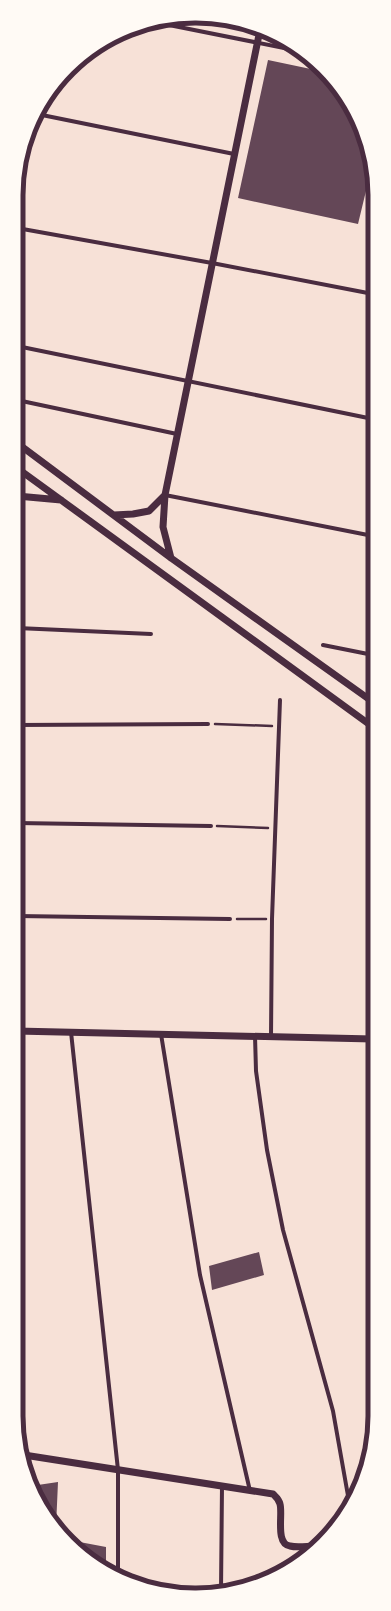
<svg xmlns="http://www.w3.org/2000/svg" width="391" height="1611" font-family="'Golos Text',sans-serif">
  <rect width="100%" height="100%" fill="#f7e1d7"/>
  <path fill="#644757" d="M 268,60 L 325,72 L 357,116 L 372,166 L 358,224 L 238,198 Z
    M 259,1252 L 264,1275 L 212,1290 L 209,1266 Z
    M 58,1482 L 56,1527 L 31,1486 Z
    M 69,1540 L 106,1547 L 106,1569 Z"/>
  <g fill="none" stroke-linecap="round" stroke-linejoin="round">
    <path stroke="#4a2c40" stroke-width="2.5" d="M 215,724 L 272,726
      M 217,826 L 268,828
      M 237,919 L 266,919"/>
    <path stroke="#4a2c40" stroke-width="4" d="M 154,22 L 299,51
      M 37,114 L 234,154
      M 17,228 L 212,263 L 373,294
      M 17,346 L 373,419
      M 17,400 L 177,434
      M 165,495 L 373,536
      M 17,628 L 151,634
      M 323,645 L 373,655
      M 17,725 L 208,724
      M 17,823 L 211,826
      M 17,916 L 230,919
      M 71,1032 L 118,1470 L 118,1577
      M 161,1034 L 200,1275 L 250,1491
      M 255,1036 L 256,1071 L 267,1150 L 283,1230 L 333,1411 L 350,1507
      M 271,1037 L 272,919 L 280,700
      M 221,1591 L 222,1486"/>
    <path stroke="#4a2c40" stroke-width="7" d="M 17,443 L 171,558 L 373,702
      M 17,468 L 373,727
      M 17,496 L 61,500
      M 114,515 L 133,514 L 149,511 L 165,495
      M 171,558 L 163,527 L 165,495 L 260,30
      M 16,1031 L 373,1039
      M 24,1455 L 273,1494 C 276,1497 279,1499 280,1504 C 283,1514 275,1544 290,1546 C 298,1548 307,1546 315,1546"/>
  </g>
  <path d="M0 0H391V1611H0ZM195 23H196A172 172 0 0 1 368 195V1416A172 172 0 0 1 196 1588H195A172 172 0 0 1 23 1416V195A172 172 0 0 1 195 23Z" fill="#fffaf5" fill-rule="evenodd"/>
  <path fill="none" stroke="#4a2c40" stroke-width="5" d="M195 23H196A172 172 0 0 1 368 195V1416A172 172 0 0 1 196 1588H195A172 172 0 0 1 23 1416V195A172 172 0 0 1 195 23Z"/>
</svg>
